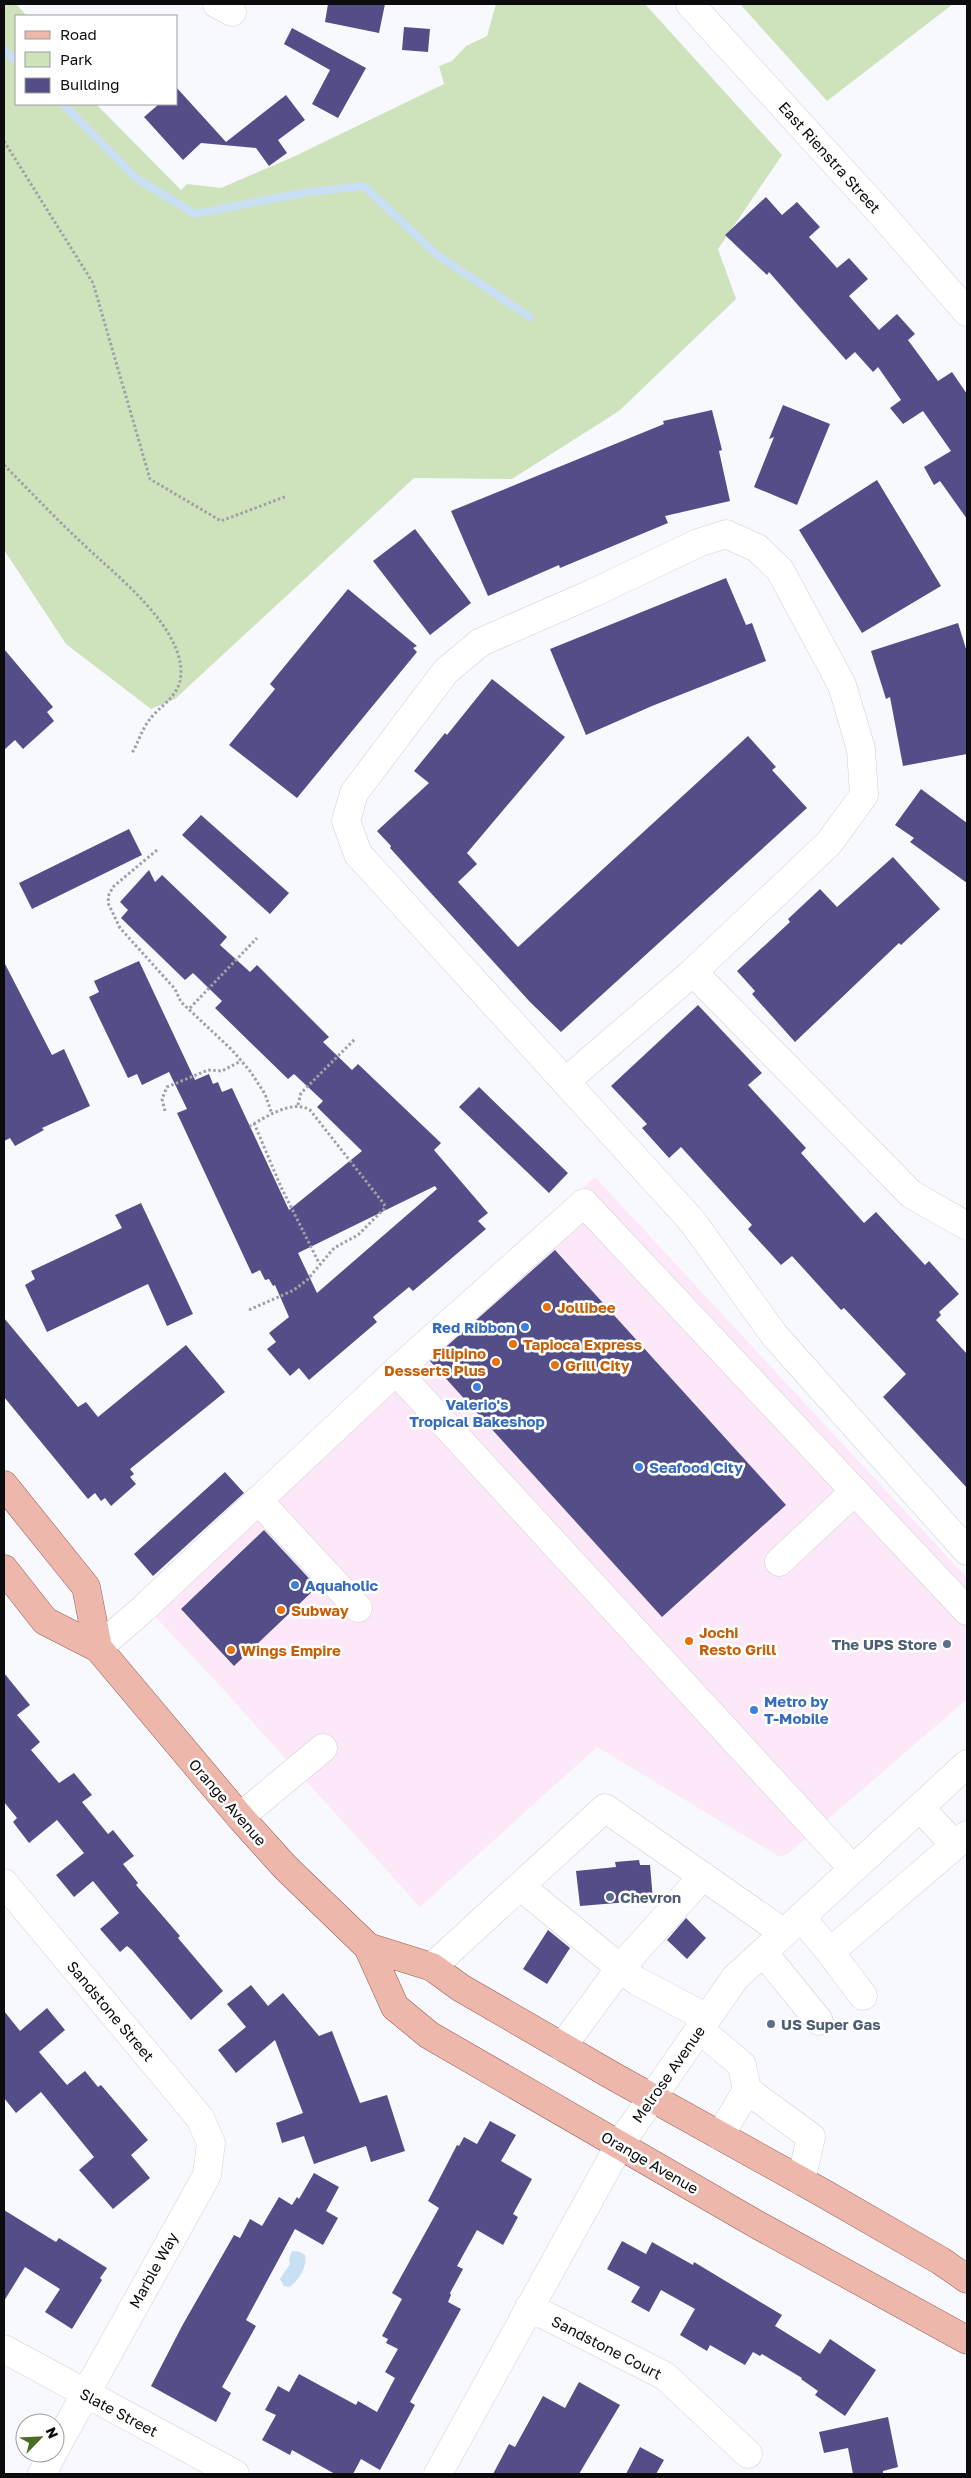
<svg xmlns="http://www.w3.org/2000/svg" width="971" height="2478" font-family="'Golos Text',sans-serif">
  <rect width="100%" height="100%" fill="#f8f9ff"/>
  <path fill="#fce8f8" d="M 595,1177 L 967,1578 L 967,1699 L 789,1853 L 780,1857 L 597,1747 L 420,1907 L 219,1685 L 136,1596 Z"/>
  <path fill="#cee3bc" d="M 4,4 L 16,4 L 27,16 L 16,16 L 16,104 L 96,104 L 181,190 L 187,184 L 221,188 L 295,156 L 444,84 L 439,66 L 452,61 L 466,46 L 487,36 L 496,4 L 645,4 L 782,155 L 718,249 L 736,299 L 619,411 L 512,479 L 414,478 L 175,699 L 151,709 L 66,644 L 4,550 Z
    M 740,4 L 953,4 L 827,101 Z"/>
  <path fill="#c9dff4" d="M 292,2251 L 300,2252 L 305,2255 C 308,2266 298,2282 289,2287 L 284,2286 L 280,2279 L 290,2264 L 289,2259 Z"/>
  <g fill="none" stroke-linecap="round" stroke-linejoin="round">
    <path stroke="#c9dff4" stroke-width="8" d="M 4,50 L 16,61
      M 63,104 L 136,178 L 195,214 L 302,193 L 364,186 L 436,254 L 530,317"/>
  </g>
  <path fill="#534e88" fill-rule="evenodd" d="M 328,4 L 385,4 L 379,33 L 325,22 Z
    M 404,27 L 430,29 L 428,52 L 402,50 Z
    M 292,28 L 366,68 L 338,118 L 312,104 L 330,70 L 284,44 Z
    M 176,87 L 226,142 L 286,95 L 305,120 L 278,140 L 287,153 L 269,166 L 256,148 L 201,143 L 183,160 L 144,117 L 159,104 L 176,104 Z
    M 766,197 L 782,215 L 797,202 L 820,227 L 809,237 L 837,268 L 849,258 L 868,279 L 849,296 L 879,330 L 897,314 L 915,334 L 908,340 L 938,381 L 952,372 L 967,394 L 967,519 L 940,481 L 934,485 L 924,467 L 951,451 L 923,411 L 903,424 L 890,408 L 901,400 L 878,367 L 873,372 L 855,352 L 846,360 L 769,272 L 767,275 L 725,235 Z
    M 783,405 L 830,424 L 797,505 L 754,487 L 774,437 L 769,439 Z
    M 712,410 L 722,450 L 719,451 L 730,501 L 665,516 L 668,523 L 560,568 L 559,565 L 488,596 L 451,511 L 664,424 L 663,421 Z
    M 877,480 L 941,586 L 862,633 L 799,530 Z
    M 415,529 L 471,603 L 430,635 L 373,561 Z
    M 726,578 L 746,625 L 752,623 L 766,661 L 652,706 L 586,735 L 550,649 Z
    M 348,589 L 417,646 L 413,648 L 417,652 L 297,798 L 229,745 L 275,689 L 270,684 Z
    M 958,623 L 967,652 L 967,754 L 903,766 L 890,697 L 886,699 L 871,651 Z
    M 4,649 L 53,707 L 47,712 L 54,721 L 23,749 L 15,740 L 4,750 Z
    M 492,679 L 565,737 L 467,853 L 477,864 L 458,882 L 518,947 L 748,736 L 776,767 L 772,770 L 807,808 L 561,1032 L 530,1002 L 390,848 L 391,846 L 377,831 L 429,783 L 414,771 L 445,733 L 447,735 Z
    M 921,789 L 967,823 L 967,883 L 910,842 L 914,838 L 895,825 Z
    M 201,815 L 289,893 L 270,914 L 182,835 Z
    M 129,829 L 142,855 L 32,909 L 19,883 Z
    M 893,857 L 940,909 L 901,945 L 899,943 L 795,1042 L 752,994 L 755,991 L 737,971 L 790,922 L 788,919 L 820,889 L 837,907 Z
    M 149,870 L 155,882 L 162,875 L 227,937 L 220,945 L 250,972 L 257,965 L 329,1037 L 323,1042 L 352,1070 L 358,1064 L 441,1143 L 434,1150 L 488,1213 L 478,1221 L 486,1229 L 413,1291 L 409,1287 L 373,1317 L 377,1322 L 309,1380 L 299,1368 L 290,1376 L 267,1349 L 276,1342 L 269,1333 L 289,1317 L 275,1285 L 273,1286 L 269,1279 L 265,1280 L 260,1270 L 252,1274 L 177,1113 L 187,1109 L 169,1072 L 142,1085 L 137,1074 L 128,1078 L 89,997 L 99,992 L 94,981 L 139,961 L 195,1080 L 209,1074 L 213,1084 L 218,1082 L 222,1092 L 232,1088 L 289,1210 L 362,1151 L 317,1107 L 323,1101 L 294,1074 L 288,1079 L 215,1008 L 222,1001 L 193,973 L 185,980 L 121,918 L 128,910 L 120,902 ZM 435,1186 L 437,1189 L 317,1293 L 298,1253 Z
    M 4,962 L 52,1055 L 64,1049 L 90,1106 L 42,1128 L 44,1130 L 15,1146 L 10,1138 L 4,1141 Z
    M 698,1005 L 762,1073 L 748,1085 L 806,1148 L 801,1153 L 864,1223 L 876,1212 L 925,1265 L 929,1261 L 959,1294 L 939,1312 L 941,1315 L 936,1320 L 967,1354 L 967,1488 L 883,1397 L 906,1374 L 844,1308 L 841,1310 L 792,1256 L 781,1265 L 748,1229 L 752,1225 L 681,1147 L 669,1158 L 642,1128 L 647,1124 L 611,1086 Z
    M 479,1087 L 568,1173 L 549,1193 L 459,1107 Z
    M 141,1203 L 193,1314 L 167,1326 L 148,1284 L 47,1332 L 25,1285 L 35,1279 L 31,1271 L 122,1228 L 115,1215 Z
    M 555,1250 L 786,1505 L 662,1617 L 430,1361 Z
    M 4,1318 L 78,1407 L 86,1402 L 98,1417 L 186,1345 L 225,1392 L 130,1469 L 134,1474 L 130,1477 L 136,1484 L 111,1506 L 105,1498 L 101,1501 L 95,1493 L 88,1499 L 4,1397 Z
    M 225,1472 L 244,1493 L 153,1576 L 134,1554 Z
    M 264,1530 L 317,1587 L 234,1666 L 181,1609 Z
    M 4,1673 L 30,1705 L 17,1715 L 40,1742 L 31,1750 L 59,1783 L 74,1773 L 92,1795 L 82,1802 L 108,1834 L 113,1830 L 134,1856 L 123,1864 L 138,1883 L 136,1885 L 180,1936 L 178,1938 L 223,1991 L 191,2020 L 132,1950 L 127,1946 L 120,1952 L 100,1929 L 119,1913 L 93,1881 L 74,1897 L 56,1875 L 84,1853 L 57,1820 L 29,1843 L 13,1822 L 17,1818 L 4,1802 Z
    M 639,1860 L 640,1865 L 650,1865 L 653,1900 L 580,1906 L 576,1871 L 616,1867 L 615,1862 Z
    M 686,1918 L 706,1938 L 687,1959 L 667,1940 Z
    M 548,1930 L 570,1948 L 547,1984 L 523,1969 Z
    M 251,1985 L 268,2006 L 283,1993 L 319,2036 L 332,2031 L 360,2103 L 387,2095 L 405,2151 L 371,2162 L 366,2146 L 314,2164 L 304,2136 L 282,2143 L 276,2123 L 303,2113 L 275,2040 L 236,2073 L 218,2050 L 246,2027 L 227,2004 Z
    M 47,2008 L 65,2030 L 39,2052 L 67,2085 L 85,2071 L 98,2087 L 101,2085 L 148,2140 L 131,2155 L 150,2178 L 113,2209 L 79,2170 L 94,2157 L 41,2092 L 16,2113 L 4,2098 L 4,2011 L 20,2031 Z
    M 490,2121 L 516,2135 L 501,2161 L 532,2179 L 513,2214 L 518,2217 L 503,2245 L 477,2230 L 457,2266 L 463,2269 L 450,2293 L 451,2295 L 448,2302 L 461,2309 L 410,2402 L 415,2405 L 380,2470 L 361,2459 L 353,2474 L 335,2474 L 292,2450 L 290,2455 L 262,2440 L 276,2415 L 265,2410 L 278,2386 L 289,2392 L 299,2374 L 356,2405 L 358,2401 L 377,2412 L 395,2378 L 385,2372 L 398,2349 L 386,2343 L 388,2339 L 382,2336 L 402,2299 L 392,2293 L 439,2208 L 428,2201 L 457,2145 L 459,2146 L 464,2137 L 477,2144 Z
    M 314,2173 L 339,2187 L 326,2211 L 338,2218 L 323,2245 L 295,2229 L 246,2320 L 256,2326 L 222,2387 L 231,2393 L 216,2422 L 151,2386 L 182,2326 L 234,2235 L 240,2238 L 250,2219 L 262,2226 L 279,2197 L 292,2205 L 297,2197 L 299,2199 Z
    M 4,2210 L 56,2242 L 59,2238 L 107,2268 L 100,2278 L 102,2280 L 72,2329 L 45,2312 L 60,2289 L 25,2267 L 4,2301 Z
    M 622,2241 L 646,2254 L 652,2242 L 693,2265 L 694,2262 L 782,2315 L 775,2326 L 820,2354 L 830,2339 L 876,2370 L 845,2416 L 815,2395 L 818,2391 L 801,2379 L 802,2378 L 762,2354 L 760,2356 L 753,2352 L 745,2365 L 710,2345 L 707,2351 L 680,2335 L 695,2309 L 661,2290 L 649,2312 L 631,2302 L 640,2287 L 607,2269 Z
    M 579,2382 L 620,2405 L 579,2474 L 493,2474 L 509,2444 L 515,2447 L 543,2396 L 565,2408 Z
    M 888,2417 L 898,2467 L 883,2471 L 883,2474 L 853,2474 L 848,2448 L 824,2453 L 819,2432 Z
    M 640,2447 L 664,2460 L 656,2474 L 626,2474 Z"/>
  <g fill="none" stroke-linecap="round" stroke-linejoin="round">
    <defs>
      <path id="minor" d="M 217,4 L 232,12
        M 690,4 L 879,211 L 967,312
        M 693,972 L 911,1194 L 967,1226
        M 566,1081 L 693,972 L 829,843 L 864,795 L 861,749 L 842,685 L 780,570 L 757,548 L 726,534 L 698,543 L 593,593 L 481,642 L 446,671 L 354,793 L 346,821 L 358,854 L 692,1221 L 775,1336 L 967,1551
        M 258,1500 L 358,1608
        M 779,1562 L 855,1491
        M 98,1648 L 143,1609 L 396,1371
        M 920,1808 L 955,1845
        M 240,1817 L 323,1748
        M 853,1869 L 396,1371 L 584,1203 L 967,1611
        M 4,1883 L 200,2118 L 211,2143 L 207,2175 L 55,2449
        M 520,1886 L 620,1968 L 703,1876
        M 801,1917 L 830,1952 L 967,1835
        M 763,1952 L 819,2021
        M 830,1952 L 863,1996
        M 432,1967 L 605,1808 L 784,1933
        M 699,2029 L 742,2065 L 747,2090 L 720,2136
        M 562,2047 L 620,1968 L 637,1981 L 707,2018
        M 747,2090 L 811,2137 L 801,2181
        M 529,2307 L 665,2376 L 748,2454
        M 4,2349 L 235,2474
        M 42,2474 L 53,2453
        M 438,2474 L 620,2144 L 735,1978 L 967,1764"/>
      <path id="major" d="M 4,1485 L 86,1587 L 98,1648
        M 4,1569 L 45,1621 L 98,1648 L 240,1817 L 285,1867 L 368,1947 L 395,2007 L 429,2035 L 756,2224 L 967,2340
        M 368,1947 L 432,1967 L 461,1988 L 613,2076 L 823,2193 L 941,2261 L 967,2279"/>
    </defs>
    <use href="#minor" stroke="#cfcfd7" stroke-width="29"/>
    <use href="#major" stroke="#965d50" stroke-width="29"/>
    <path stroke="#a0a1a6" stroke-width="3" stroke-dasharray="2.5 2.5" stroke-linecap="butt" d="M 4,141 L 93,283 L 150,479 L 221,521 L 287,496
      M 4,465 C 30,491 55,518 82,543 C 114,574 190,631 180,681 C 176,698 159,707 150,719 C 142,729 138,743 132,753
      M 157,850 L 114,886 L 109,894 L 108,903 L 120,928 L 175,989 L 181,1002 L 232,1050 L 250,1071 L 265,1094 L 272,1114
      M 190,1008 L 257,938
      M 298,1105 L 301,1093 L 355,1039
      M 165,1111 L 162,1099 L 167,1087 L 208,1070 L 222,1071 L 241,1061
      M 254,1123 L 281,1187 L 319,1263
      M 249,1310 L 294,1290 L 307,1280 L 334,1248 L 358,1235 L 385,1208 L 384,1204 L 310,1110 C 292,1099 266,1117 250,1126"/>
    <use href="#minor" stroke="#fff" stroke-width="28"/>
    <use href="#major" stroke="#edb8ab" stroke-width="28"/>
  </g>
  <g fill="#e8710a" stroke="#fff" stroke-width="2">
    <circle cx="547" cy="1307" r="5"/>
    <circle cx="513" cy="1344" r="5"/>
    <circle cx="496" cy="1362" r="5"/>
    <circle cx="555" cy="1365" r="5"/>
    <circle cx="281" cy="1610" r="5"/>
    <circle cx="689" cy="1641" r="5"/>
    <circle cx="231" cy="1650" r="5"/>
  </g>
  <g fill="#3f7fe0" stroke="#fff" stroke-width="2">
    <circle cx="525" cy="1327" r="5"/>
    <circle cx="477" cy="1387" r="5"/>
    <circle cx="639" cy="1467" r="5"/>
    <circle cx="295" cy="1585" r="5"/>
    <circle cx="754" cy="1710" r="5"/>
  </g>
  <g fill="#5c6f8a" stroke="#fff" stroke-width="2">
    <circle cx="947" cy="1644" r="5"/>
    <circle cx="610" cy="1897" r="5"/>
    <circle cx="771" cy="2024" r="5"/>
  </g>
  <g text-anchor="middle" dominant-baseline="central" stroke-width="5" stroke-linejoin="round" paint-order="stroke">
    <g font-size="15" fill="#0c0c0e" stroke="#fff">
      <text transform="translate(830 157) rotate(48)">East Rienstra Street</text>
      <text transform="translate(228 1802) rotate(49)">Orange Avenue</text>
      <text transform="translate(111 2011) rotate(50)">Sandstone Street</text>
      <text transform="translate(668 2074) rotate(-55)">Melrose Avenue</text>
      <text transform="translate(650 2162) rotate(30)">Orange Avenue</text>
      <text transform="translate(153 2270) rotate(-61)">Marble Way</text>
      <text transform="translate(607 2347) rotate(27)">Sandstone Court</text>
      <text transform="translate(119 2412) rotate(28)">Slate Street</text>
    </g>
    <g font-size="15" font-weight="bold" fill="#c56008" stroke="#fff" text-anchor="start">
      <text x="557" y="1307">Jollibee</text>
      <text x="523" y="1344">Tapioca Express</text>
      <text x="486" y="1353" text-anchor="end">Filipino<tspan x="486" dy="17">Desserts Plus</tspan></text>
      <text x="565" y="1365">Grill City</text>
      <text x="291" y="1610">Subway</text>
      <text x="699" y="1632">Jochi<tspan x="699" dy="17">Resto Grill</tspan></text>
      <text x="241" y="1650">Wings Empire</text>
    </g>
    <g font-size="15" font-weight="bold" fill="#366cbe" stroke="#fff" text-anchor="start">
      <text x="515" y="1327" text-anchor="end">Red Ribbon</text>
      <text x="477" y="1404" text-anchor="middle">Valerio's<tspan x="477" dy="17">Tropical Bakeshop</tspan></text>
      <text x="649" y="1467">Seafood City</text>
      <text x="305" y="1585">Aquaholic</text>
      <text x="764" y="1701">Metro by<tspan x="764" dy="17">T-Mobile</tspan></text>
    </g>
    <g font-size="15" font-weight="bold" fill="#4e5e75" stroke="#fff" text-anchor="start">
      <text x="937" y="1644" text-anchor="end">The UPS Store</text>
      <text x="620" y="1897">Chevron</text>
      <text x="781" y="2024">US Super Gas</text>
    </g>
  </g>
  <rect width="971" height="2478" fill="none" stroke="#0c0c0e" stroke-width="10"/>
  <rect x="15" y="15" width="162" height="90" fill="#ffffff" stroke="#9e9e9f"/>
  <rect x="25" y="31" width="25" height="8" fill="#edb8ab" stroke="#9e9e9f"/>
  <text x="60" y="40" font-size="15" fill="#0c0c0e">Road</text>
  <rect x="25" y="52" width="25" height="15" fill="#cee3bc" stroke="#9e9e9f"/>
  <text x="60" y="65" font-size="15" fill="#0c0c0e">Park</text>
  <rect x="25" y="78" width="25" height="15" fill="#534e88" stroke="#9e9e9f"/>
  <text x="60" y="90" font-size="15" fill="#0c0c0e">Building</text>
  <g transform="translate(40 2438) rotate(66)"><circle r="24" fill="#ffffff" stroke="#9e9e9f"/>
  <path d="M0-4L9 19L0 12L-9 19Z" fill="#4a6d25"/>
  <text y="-8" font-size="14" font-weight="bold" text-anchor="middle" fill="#0c0c0e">N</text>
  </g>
</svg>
